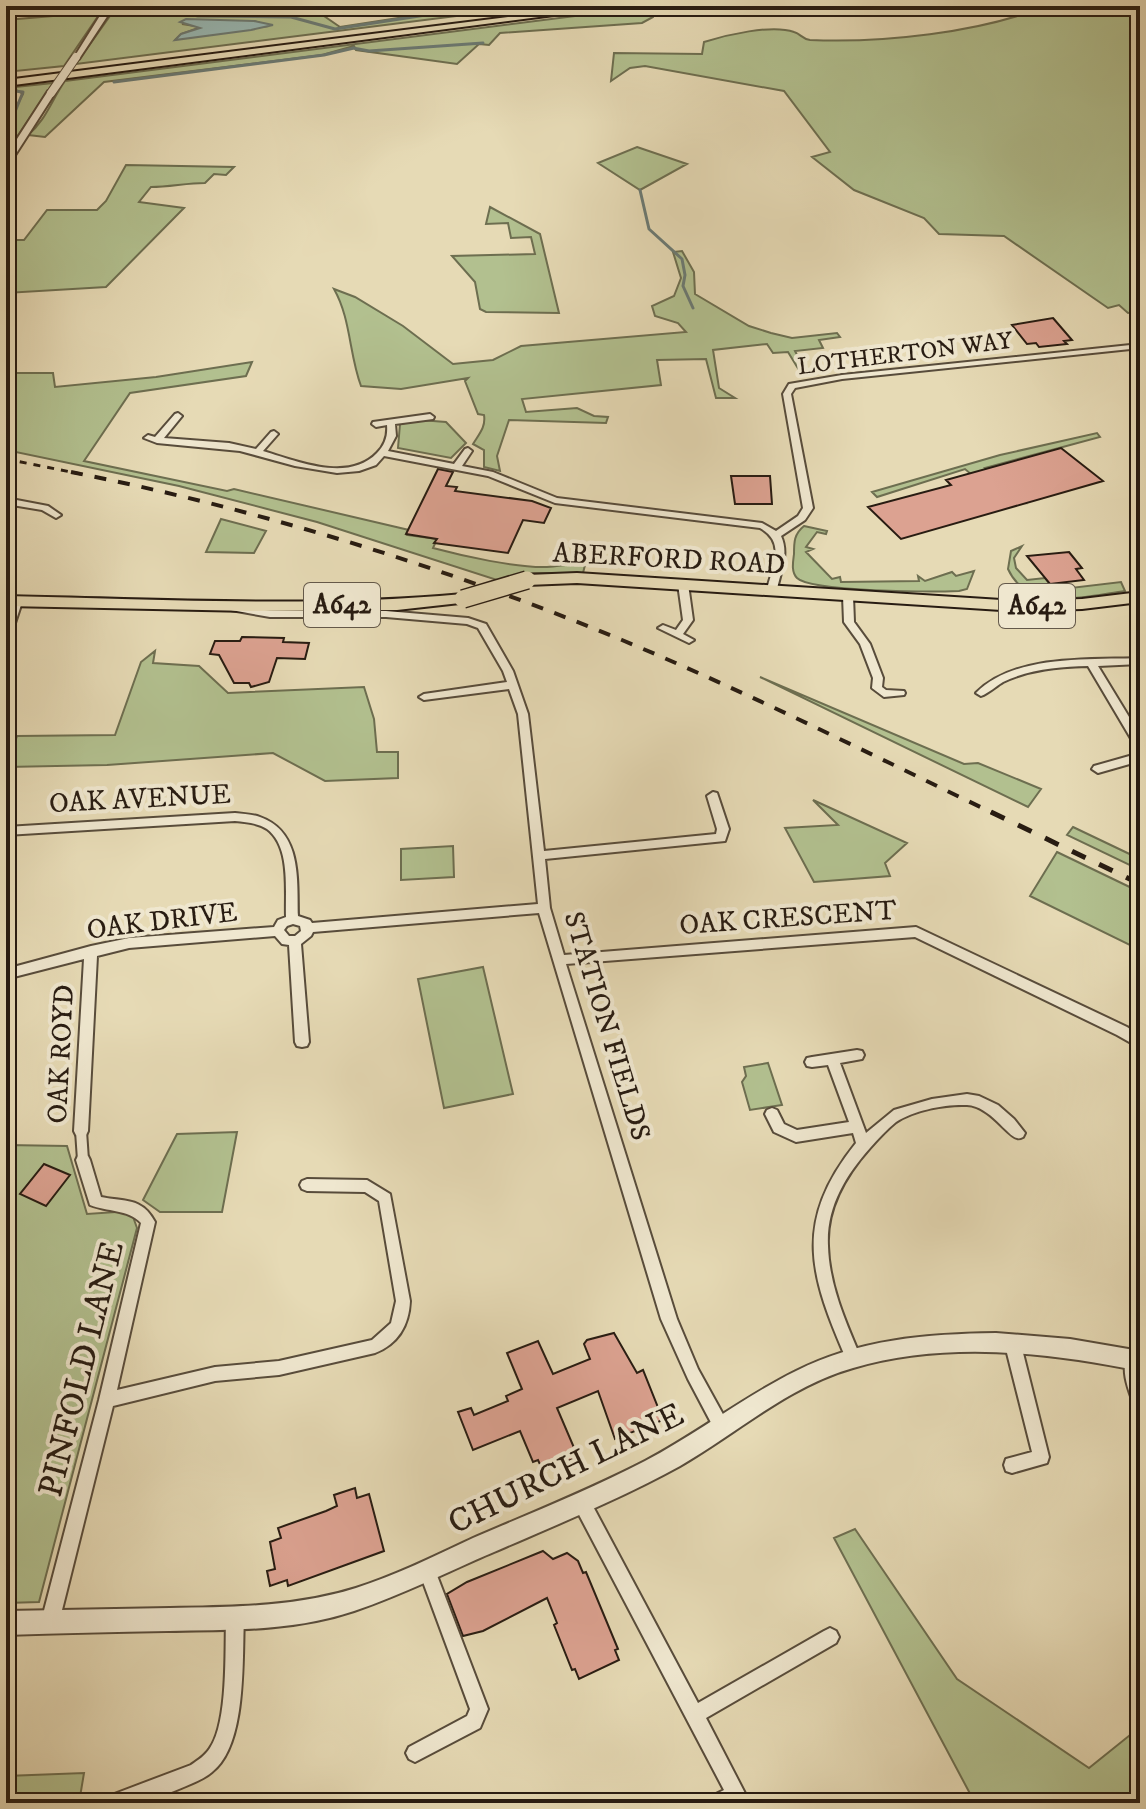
<svg xmlns="http://www.w3.org/2000/svg" width="1146" height="1809" font-family="'IM FELL DW Pica',serif">
  <rect width="100%" height="100%" fill="#e6dab5"/>
  <filter id="stains"><feTurbulence type="fractalNoise" baseFrequency=".0025" numOctaves="4"/><feColorMatrix values="0 0 0 0 .2 0 0 0 0 .09 0 0 0 0 .02 0 0 0 .5 -.17"/></filter>
  <radialGradient id="worn" r=".72"><stop offset=".6" stop-color="#630" stop-opacity="0"/><stop offset="1" stop-color="#630" stop-opacity=".3"/></radialGradient>
  <path fill="#b2c08f" stroke="#6d6e50" stroke-width="2" fill-rule="evenodd" d="M 94,6 L 105,6 L 64,66 L 6,72 L 6,20 L 88,13 Z
    M 117,6 L 204,6 L 240,11 L 287,9 L 321,14 L 340,27 L 476,6 L 536,6 L 76,64 ZM 254,21 L 269,26 L 176,39 L 181,34 L 201,27 L 182,24 Z
    M 654,6 L 690,6 L 655,10 L 653,17 L 642,23 L 500,33 L 489,45 L 479,44 L 457,64 L 356,50 L 354,46 L 322,55 L 104,82 L 45,137 L 28,135 C 46,120 51,101 65,81 Z
    M 1046,6 L 1140,6 L 1140,311 L 1128,313 L 1119,305 L 1108,308 L 1004,236 L 939,234 L 924,218 L 854,190 L 812,157 L 830,152 L 784,91 L 645,66 L 630,68 L 611,81 L 614,53 L 702,54 L 704,42 C 726,35 772,24 794,32 C 801,34 802,39 810,40 C 882,43 979,33 1046,6 Z
    M 53,83 L 15,140 L 6,142 L 6,126 L 23,94 L 16,90 L 6,91 L 6,88 Z
    M 637,147 L 687,164 L 640,190 L 598,163 Z
    M 126,165 L 234,167 L 226,175 L 214,174 L 205,183 C 186,183 170,187 151,187 L 139,202 L 184,208 L 106,287 L 6,293 L 6,240 L 24,240 L 47,210 L 97,210 L 106,201 Z
    M 490,207 L 540,234 L 559,313 L 486,312 L 480,309 L 475,282 L 452,256 L 535,254 L 531,237 L 511,238 L 508,223 L 486,224 Z
    M 682,251 L 694,272 L 695,294 L 749,326 L 771,333 L 792,338 L 837,333 L 840,337 L 819,340 L 823,348 L 795,351 L 805,370 L 799,370 L 788,352 L 773,353 L 767,344 L 713,350 L 719,388 L 735,398 L 716,398 L 706,359 L 657,360 L 661,385 L 522,399 L 526,412 L 577,408 L 594,416 L 608,417 L 606,423 L 509,420 L 497,456 L 500,471 L 484,467 L 484,450 L 473,444 C 479,434 486,427 484,415 L 478,414 L 465,381 L 468,378 L 401,389 L 361,386 C 349,354 351,319 334,289 L 355,297 L 403,326 L 453,364 L 493,360 L 521,346 L 686,332 L 678,323 L 655,316 L 652,306 L 674,296 L 681,278 L 673,252 Z
    M 252,362 L 246,376 L 130,393 L 84,461 L 227,491 L 234,489 L 409,530 L 407,535 L 437,539 L 433,548 C 463,556 516,568 547,567 C 563,566 567,563 585,565 L 583,573 L 531,573 L 500,581 L 317,522 L 179,486 L 6,450 L 6,373 L 53,373 L 55,387 L 156,377 Z
    M 420,420 L 446,422 L 466,443 L 451,458 L 398,448 L 400,424 Z
    M 1097,433 L 1100,437 L 985,468 L 1025,503 L 1004,502 L 965,469 L 877,497 L 872,492 L 1000,455 Z
    M 221,519 L 266,531 L 254,553 L 206,552 Z
    M 804,526 L 827,531 L 826,534 L 817,532 L 806,547 L 813,549 L 806,552 L 832,579 L 840,577 L 841,582 L 919,581 L 918,576 L 925,581 L 952,572 L 956,576 L 974,571 L 967,589 L 959,591 C 934,592 811,592 797,578 C 791,572 793,562 794,554 C 794,542 794,534 804,526 Z
    M 1022,546 L 1014,558 L 1016,568 L 1027,580 L 1045,578 L 1054,590 L 1121,582 L 1125,591 C 1087,596 1028,613 1008,569 L 1011,551 Z
    M 155,651 L 153,663 L 199,666 L 228,693 L 364,687 L 374,719 L 377,752 L 398,752 L 398,778 L 325,781 L 273,753 L 107,765 L 6,767 L 17,736 L 115,735 L 141,662 Z
    M 760,677 L 964,764 L 978,763 L 1041,789 L 1028,807 Z
    M 813,800 L 907,843 L 885,863 L 890,876 L 814,882 L 785,828 L 838,825 Z
    M 1073,827 L 1140,859 L 1140,870 L 1067,835 Z
    M 453,846 L 454,877 L 401,880 L 401,849 Z
    M 1057,852 L 1140,892 L 1140,950 L 1030,896 Z
    M 483,967 L 513,1094 L 444,1108 L 418,979 Z
    M 768,1063 L 782,1105 L 750,1110 L 742,1082 L 746,1076 L 744,1067 Z
    M 237,1132 L 222,1212 L 160,1212 L 143,1200 L 177,1134 Z
    M 6,1145 L 67,1146 L 87,1214 L 131,1211 L 137,1228 L 39,1602 L 6,1603 Z
    M 855,1529 L 957,1679 L 1089,1768 L 1140,1727 L 1140,1803 L 975,1803 L 834,1538 Z
    M 84,1773 L 79,1803 L 6,1803 L 6,1776 Z"/>
  <path fill="#98b9b5" stroke="#6b7a74" stroke-width="2" d="M 186,19 L 254,21 L 273,25 L 251,30 L 175,40 L 181,34 L 200,28 L 180,22 Z"/>
  <g fill="none" stroke-linecap="round" stroke-linejoin="round">
    <path stroke="#6b7a74" stroke-width="3" d="M 152,6 L 198,16 L 291,17 L 335,29 L 484,6
      M 353,48 L 369,51 L 483,43
      M 114,82 L 324,55 L 354,48
      M 6,90 L 23,92 L 6,134
      M 640,190 L 649,229 L 682,259 L 685,275 L 683,286 L 693,308"/>
  </g>
  <path fill="#dca291" stroke="#281c12" stroke-width="2" d="M 1053,318 L 1072,340 L 1064,341 L 1067,344 L 1039,347 L 1036,343 L 1027,344 L 1012,325 Z
    M 1061,448 L 1103,481 L 901,539 L 868,507 L 951,485 L 946,480 Z
    M 438,469 L 453,472 L 446,486 L 457,487 L 455,491 L 532,501 L 551,508 L 544,523 L 523,520 L 508,553 L 434,543 L 437,539 L 406,534 Z
    M 731,476 L 770,476 L 772,504 L 735,504 Z
    M 1069,552 L 1082,568 L 1076,569 L 1084,580 L 1050,584 L 1027,556 Z
    M 242,637 L 284,638 L 283,642 L 309,643 L 305,659 L 277,658 L 269,682 L 251,687 L 249,683 L 234,683 L 219,655 L 210,654 L 215,641 L 240,641 Z
    M 44,1164 L 70,1175 L 46,1206 L 20,1194 Z
    M 614,1333 L 637,1373 L 643,1370 L 663,1420 L 615,1439 L 598,1391 L 557,1408 L 578,1457 L 543,1471 L 538,1460 L 533,1462 L 520,1431 L 473,1450 L 458,1412 L 471,1408 L 474,1415 L 508,1401 L 506,1396 L 522,1389 L 507,1353 L 538,1341 L 553,1374 L 590,1359 L 584,1344 L 587,1340 Z
    M 355,1488 L 357,1498 L 369,1494 L 384,1551 L 288,1586 L 287,1580 L 270,1586 L 267,1571 L 275,1569 L 270,1542 L 281,1538 L 278,1528 L 326,1511 L 337,1506 L 334,1495 Z
    M 543,1551 L 553,1559 L 567,1553 L 578,1561 L 583,1573 L 586,1572 L 618,1649 L 615,1650 L 619,1660 L 579,1679 L 575,1669 L 572,1670 L 554,1625 L 557,1623 L 547,1598 L 483,1631 L 463,1636 L 447,1594 L 467,1582 Z"/>
  <g fill="none" stroke-linecap="round" stroke-linejoin="round">
    <defs>
      <path id="pedestrian" d="M 81,1131 L 83,1160"/>
      <path id="minor" d="M 1140,344 L 1140,348 L 842,379 L 795,388 L 791,394 L 813,508 L 805,520 L 781,536 C 789,553 781,571 777,589 L 772,592 L 767,589 C 773,566 786,542 760,528 L 555,503 L 488,476 L 384,456 L 376,465 L 359,471 L 337,473 L 295,466 L 240,451 L 157,443 L 144,438 L 148,435 L 155,437 L 175,414 L 178,413 L 182,416 L 164,438 L 229,443 L 256,449 L 271,432 L 274,431 L 278,434 L 263,451 C 297,461 348,483 377,453 C 385,445 388,436 387,425 L 376,427 L 372,424 L 373,422 L 430,414 L 434,417 L 433,419 L 395,424 L 396,436 L 388,451 L 454,464 L 465,449 L 468,448 L 472,451 L 462,466 L 493,472 L 557,498 L 762,523 L 776,531 L 798,516 L 803,508 L 783,394 L 789,384 L 842,375 Z
        M 6,498 L 48,506 L 61,515 L 56,518 L 42,510 L 6,504 Z
        M 683,581 L 688,584 L 693,620 L 683,634 L 694,640 L 689,643 L 658,628 L 663,625 L 676,630 L 683,620 L 678,584 Z
        M 848,593 L 853,596 L 854,622 L 870,644 L 883,678 L 882,687 L 886,690 L 904,691 L 905,693 L 904,695 L 884,697 L 872,688 L 873,678 L 860,644 L 844,622 L 843,596 Z
        M 17,599 L 22,602 L 11,635 L 6,638 L 6,620 L 12,602 Z
        M 234,605 L 270,611 L 386,611 L 468,618 L 486,624 L 513,671 L 528,714 L 544,851 L 716,834 L 717,829 L 707,796 L 713,792 L 717,793 L 729,829 L 725,841 L 545,859 L 550,908 L 564,955 L 916,927 L 1127,1027 L 1140,1036 L 1140,1048 L 1117,1035 L 915,937 L 566,964 L 677,1319 L 698,1369 L 730,1427 L 728,1432 L 722,1435 L 716,1432 L 688,1379 L 661,1319 L 539,913 L 313,932 L 311,936 L 301,944 L 309,1042 L 307,1046 L 302,1047 L 297,1046 L 295,1042 L 289,945 L 282,944 L 275,936 L 129,948 L 97,956 L 88,1131 L 86,1135 L 81,1137 L 76,1135 L 74,1131 L 84,959 L 6,979 L 6,969 L 91,946 L 129,938 L 274,927 L 278,920 L 286,917 C 285,890 291,847 267,829 C 257,823 246,822 235,821 L 6,835 L 6,827 L 235,813 C 243,814 252,814 260,817 C 302,832 297,880 298,916 L 310,920 L 312,923 L 538,904 L 518,714 L 509,689 L 424,700 L 419,697 L 424,694 L 507,682 L 503,671 L 478,628 L 467,624 L 386,617 L 270,617 L 231,610 L 231,606 ZM 293,924 L 300,926 L 301,931 L 295,936 L 289,936 L 284,930 L 287,926 Z
        M 1140,658 L 1140,664 L 1098,666 L 1140,735 L 1140,748 L 1136,747 L 1088,666 C 1059,667 1030,669 1003,682 C 996,686 989,693 981,696 L 976,693 C 1014,654 1090,660 1140,658 Z
        M 1140,753 L 1140,761 L 1098,773 L 1092,769 L 1094,766 Z
        M 857,1050 L 862,1051 L 864,1055 L 862,1059 L 840,1063 L 866,1133 L 894,1110 L 932,1099 L 967,1094 L 979,1096 L 998,1105 L 1014,1119 L 1025,1133 L 1023,1137 C 1021,1138 1019,1139 1017,1138 C 1008,1137 990,1106 967,1105 C 946,1104 914,1110 896,1122 C 886,1130 878,1139 870,1148 C 845,1176 826,1208 828,1246 C 829,1285 846,1323 861,1358 L 858,1363 L 853,1365 L 848,1363 C 810,1276 792,1223 856,1143 L 853,1133 L 796,1142 L 774,1132 L 765,1114 L 767,1110 L 772,1108 L 777,1110 L 784,1124 L 797,1130 L 849,1122 L 828,1065 L 812,1067 L 807,1066 L 805,1062 L 807,1058 L 812,1057 Z
        M 83,1154 L 88,1156 L 90,1160 L 101,1197 C 125,1202 142,1197 155,1222 L 117,1390 L 215,1367 L 279,1361 L 372,1340 L 391,1323 L 396,1301 L 379,1201 L 365,1192 L 307,1191 L 302,1189 L 300,1185 L 302,1181 L 307,1179 L 367,1180 L 390,1194 L 410,1301 C 409,1325 398,1344 375,1353 L 279,1375 L 215,1381 L 113,1406 L 59,1622 L 56,1628 L 50,1631 L 44,1628 L 41,1622 L 99,1400 L 141,1223 C 128,1209 107,1212 90,1205 L 76,1160 L 78,1156 Z
        M 1013,1338 L 1018,1340 L 1021,1345 L 1049,1457 L 1047,1463 L 1012,1473 L 1006,1471 L 1004,1465 L 1006,1459 L 1032,1452 L 1005,1345 L 1008,1340 Z
        M 1132,1352 L 1137,1354 L 1140,1359 L 1140,1408 L 1134,1405 C 1128,1388 1121,1372 1127,1354 Z
        M 582,1495 L 588,1497 L 698,1703 L 824,1631 L 830,1628 L 836,1631 L 839,1637 L 836,1643 L 706,1718 L 750,1803 L 710,1803 L 712,1796 L 724,1790 L 576,1509 L 574,1503 L 576,1497 Z
        M 427,1563 L 433,1565 L 488,1709 L 480,1728 L 415,1762 L 409,1759 L 406,1753 L 409,1747 L 467,1716 L 470,1709 L 419,1571 L 421,1565 Z
        M 235,1609 L 241,1612 L 244,1618 C 242,1659 247,1745 212,1772 C 203,1780 190,1784 179,1789 C 166,1794 151,1801 138,1803 C 128,1804 117,1803 107,1803 L 109,1796 L 191,1765 C 198,1760 205,1756 210,1748 C 228,1722 225,1651 226,1618 L 229,1612 Z"/>
      <path id="tertiary" d="M 106,6 L 114,6 L 79,59 L 73,59 Z
        M 48,91 L 55,93 L 10,163 L 6,166 L 6,156 Z
        M 996,1333 L 1070,1339 L 1140,1351 L 1140,1371 C 1047,1352 945,1341 853,1368 C 789,1386 737,1433 680,1466 C 620,1499 556,1525 494,1552 C 447,1572 402,1595 354,1611 C 295,1631 231,1630 169,1631 C 115,1632 60,1633 6,1635 L 6,1611 C 61,1610 115,1609 170,1608 C 232,1607 296,1607 356,1588 C 396,1575 435,1556 473,1538 C 531,1513 589,1490 645,1461 C 697,1434 743,1397 796,1371 C 859,1339 927,1334 996,1333 Z"/>
      <path id="primary" d="M 577,573 L 1017,601 L 1082,599 L 1140,592 L 1140,602 L 1082,609 L 1017,611 L 577,583 L 527,585 L 519,580 L 527,575 Z
        M 463,594 L 471,599 L 469,602 L 397,610 L 251,611 L 6,606 L 6,596 C 158,599 311,608 463,594 Z"/>
      <path id="motorway" d="M 595,6 L 624,6 L 6,86 L 6,80 Z"/>
    </defs>
    <use href="#pedestrian" stroke="#584c3b" stroke-width="14"/>
    <use href="#minor" stroke="#584c3b" stroke-width="4"/>
    <use href="#tertiary" stroke="#584c3b" stroke-width="4"/>
    <use href="#primary" stroke="#281c12" stroke-width="4"/>
    <use href="#motorway" stroke="#281c12" stroke-width="4"/>
    <use href="#pedestrian" stroke="#efe7cf" stroke-width="10"/>
    <use href="#minor" fill="#efe7cf" fill-rule="evenodd"/>
    <use href="#tertiary" fill="#efe7cf" fill-rule="evenodd"/>
    <use href="#primary" fill="#e6dab5" fill-rule="evenodd"/>
    <use href="#motorway" fill="#e6dab5" fill-rule="evenodd"/>
    <path stroke="#281c12" stroke-width="3" stroke-dasharray="7 7" stroke-linecap="butt" d="M 6,459 L 81,474"/>
    <path stroke="#281c12" stroke-width="4" stroke-dasharray="12 12" stroke-linecap="butt" d="M 71,472 C 258,509 445,567 622,640 C 749,693 872,755 995,814"/>
    <path stroke="#281c12" stroke-width="5" stroke-dasharray="15 15" stroke-linecap="butt" d="M 991,812 L 1140,884"/>
    <defs>
      <path id="tertiary-bridge" d="M 51,93 L 76,57"/>
      <path id="primary-bridge" d="M 463,599 L 527,580"/>
    </defs>
    <use href="#tertiary-bridge" stroke="#584c3b" stroke-width="10" stroke-linecap="butt"/>
    <use href="#primary-bridge" stroke="#281c12" stroke-width="20" stroke-linecap="butt"/>
    <use href="#tertiary-bridge" stroke="#efe7cf" stroke-width="8"/>
    <use href="#primary-bridge" stroke="#e6dab5" stroke-width="17"/>
  </g>
  <g text-anchor="middle" dominant-baseline="central" stroke-width="8" stroke-linejoin="round" paint-order="stroke">
    <g font-size="24" fill="#281c12" stroke="#efe7cf">
      <text transform="translate(905 354) rotate(-7)">LOTHERTON WAY</text>
    </g>
    <g fill="#efe7cf" stroke="#64594b" stroke-width="2">
      <rect x="304" y="583" width="76" height="44" rx="6"/>
      <rect x="999" y="584" width="76" height="44" rx="6"/>
    </g>
    <g font-size="26" font-weight="bold" fill="#281c12">
      <text x="342" y="605">A642</text>
      <text x="1037" y="606">A642</text>
    </g>
    <g font-size="28" fill="#281c12" stroke="#efe7cf">
      <text transform="translate(669 559) rotate(3)">ABERFORD ROAD</text>
      <text transform="translate(140 799) rotate(-3)">OAK AVENUE</text>
      <text transform="translate(788 918) rotate(-4)">OAK CRESCENT</text>
      <text transform="translate(162 921) rotate(-7)">OAK DRIVE</text>
      <text transform="translate(607 1026) rotate(73)">STATION FIELDS</text>
      <text transform="translate(61 1054) rotate(-87)">OAK ROYD</text>
    </g>
    <g font-size="34" fill="#281c12" stroke="#efe7cf">
      <text transform="translate(82 1369) rotate(-76)">PINFOLD LANE</text>
      <text transform="translate(566 1469) rotate(-26)">CHURCH LANE</text>
    </g>
  </g>
  <rect width="1146" height="1809" fill="none" stroke="#e6dab5" stroke-width="32"/>
  <rect x="8" y="8" width="1130" height="1793" fill="none" stroke="#281c12" stroke-width="4"/>
  <rect x="16" y="16" width="1114" height="1777" fill="none" stroke="#281c12" stroke-width="2"/>
  <rect width="100%" height="100%" filter="url(#stains)"/>
  <rect width="100%" height="100%" fill="url(#worn)"/>
</svg>
